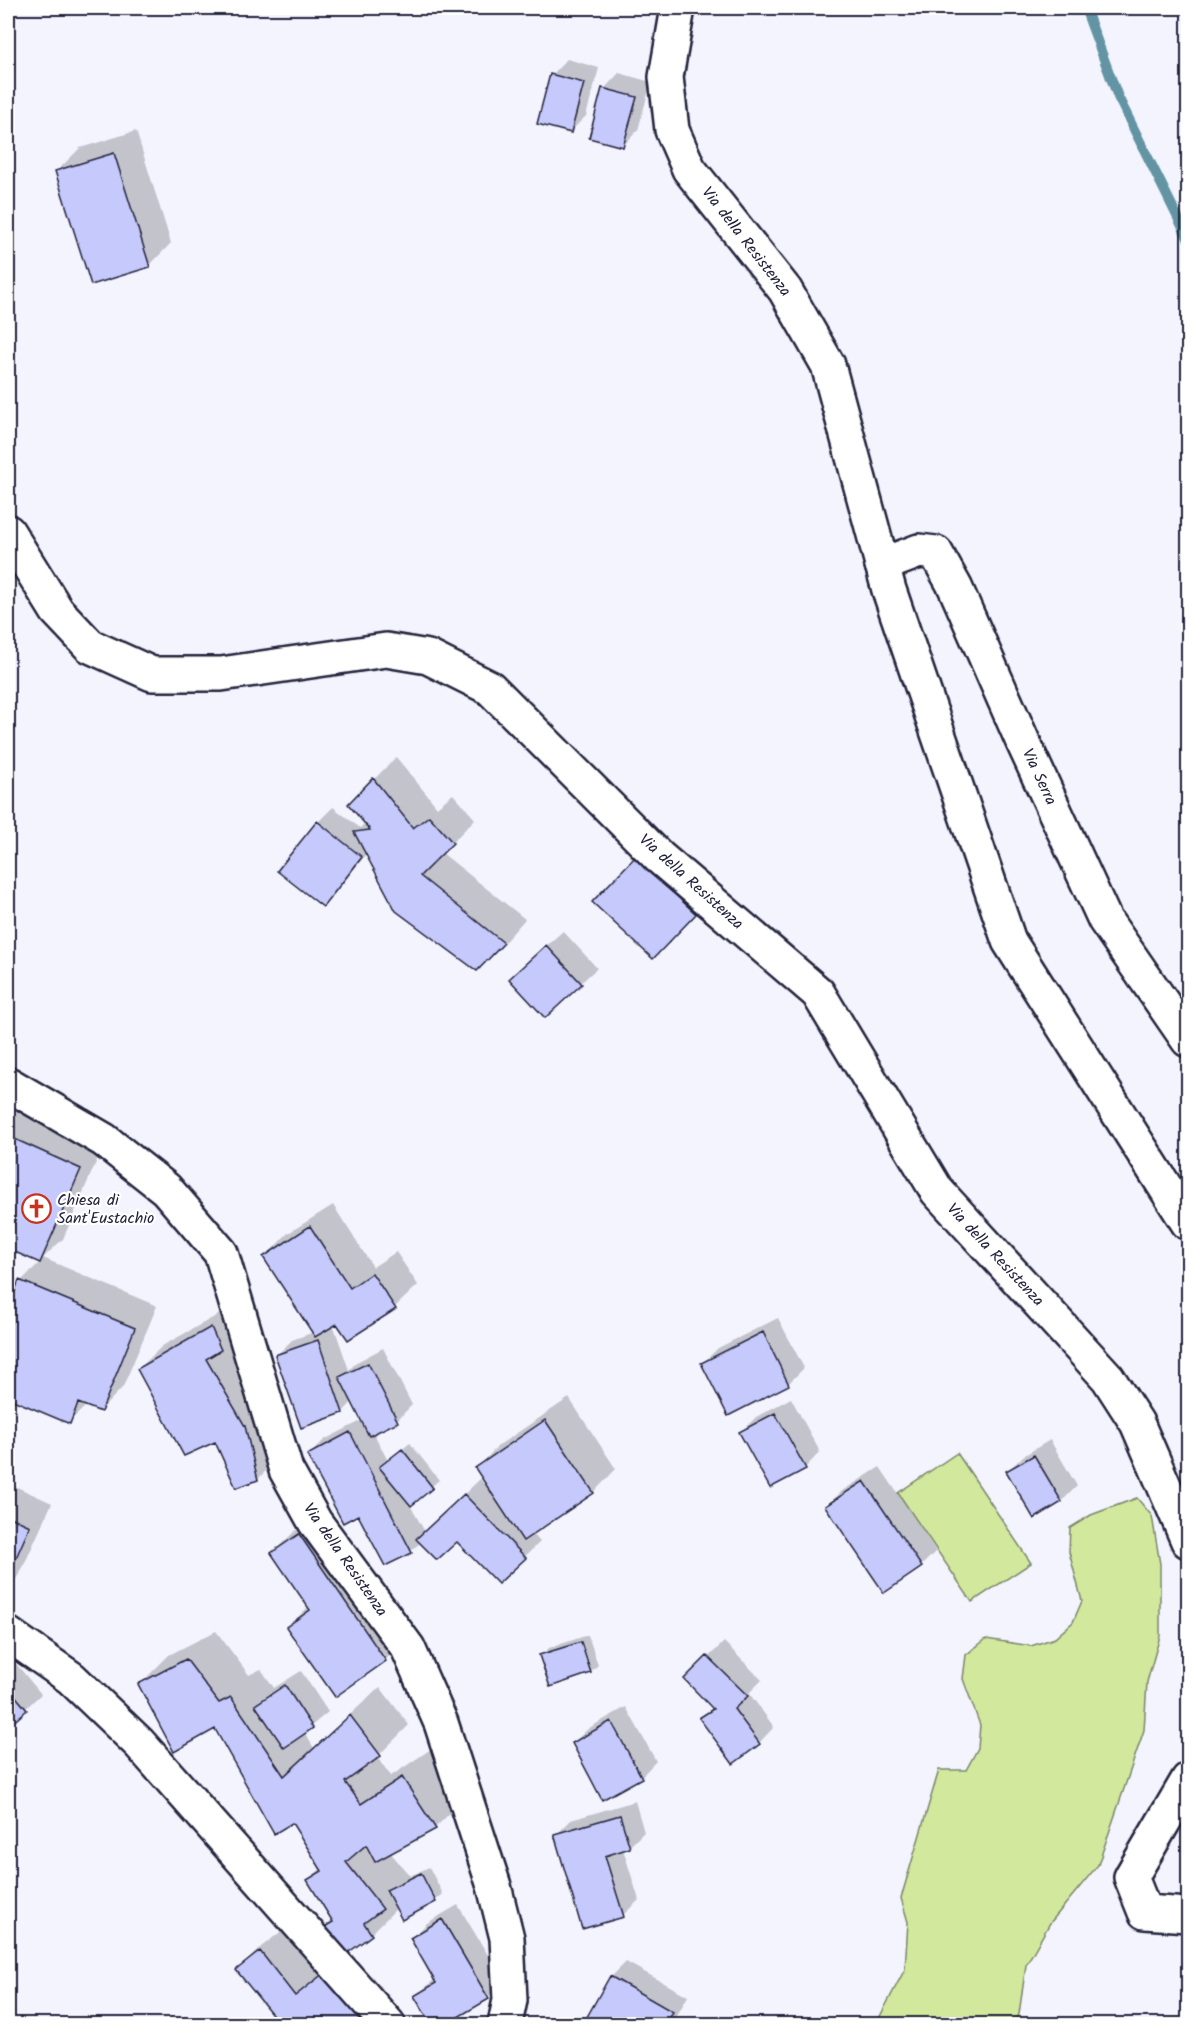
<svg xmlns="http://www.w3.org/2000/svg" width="1196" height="2032" font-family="Kalam,sans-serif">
  <rect width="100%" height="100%" fill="#f3f4fe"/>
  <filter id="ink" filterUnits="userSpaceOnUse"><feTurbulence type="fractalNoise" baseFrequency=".0167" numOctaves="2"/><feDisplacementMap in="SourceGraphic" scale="12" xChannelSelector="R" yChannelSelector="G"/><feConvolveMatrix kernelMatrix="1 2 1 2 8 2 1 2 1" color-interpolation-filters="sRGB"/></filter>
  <g filter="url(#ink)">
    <path fill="#d2e89d" stroke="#7a856c" stroke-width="1.5" d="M 957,1453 L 1031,1563 L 972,1602 L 898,1493 Z
      M 1137,1498 L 1152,1516 L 1160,1564 L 1160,1636 L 1147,1682 L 1144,1730 L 1098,1865 L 1050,1923 L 1026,1965 L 1019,2014 L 1015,2024 L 876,2024 L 905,1969 L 908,1922 L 901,1898 L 939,1770 L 966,1770 L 978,1748 L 980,1725 L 963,1679 L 966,1655 L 986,1639 L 1031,1646 L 1055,1638 L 1073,1622 L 1082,1601 L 1069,1552 L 1070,1528 L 1091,1515 Z"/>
    <path fill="#0003" d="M 567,59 L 599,68 L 586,116 L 571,131 L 552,75 Z
      M 619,73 L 651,82 L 638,130 L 623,146 L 604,89 Z
      M 136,131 L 171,243 L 149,266 L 57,171 L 80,148 Z
      M 396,757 L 437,807 L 453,794 L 475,819 L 442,853 L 525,919 L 500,947 L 367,853 L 338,890 L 322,905 L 318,822 L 333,807 L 360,828 L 366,822 L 350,804 Z
      M 651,843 L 710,898 L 668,942 L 636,858 Z
      M 563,931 L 597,968 L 545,1016 L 526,964 Z
      M 20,1109 L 103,1146 L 63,1239 L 43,1258 L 157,1306 L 123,1387 L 101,1410 L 87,1405 L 69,1422 L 8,1396 L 8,1298 L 13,1300 L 21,1281 L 40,1262 L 8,1248 L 8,1122 Z
      M 333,1205 L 373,1267 L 396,1252 L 418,1285 L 395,1307 L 337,1322 L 333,1324 L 349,1370 L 357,1362 L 383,1348 L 412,1405 L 397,1420 L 373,1432 L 388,1461 L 410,1443 L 439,1480 L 410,1505 L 425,1532 L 480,1479 L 488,1488 L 490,1487 L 477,1468 L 499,1445 L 569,1398 L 616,1469 L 594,1492 L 532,1533 L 540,1542 L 498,1582 L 457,1540 L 421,1542 L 411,1551 L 386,1564 L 358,1513 L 309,1455 L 324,1440 L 363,1420 L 353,1401 L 343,1412 L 277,1355 L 292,1340 L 314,1332 L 265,1257 L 287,1234 Z
      M 234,1306 L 280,1456 L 258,1479 L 139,1369 L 162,1346 Z
      M 778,1318 L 804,1368 L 788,1384 L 703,1363 L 718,1348 Z
      M 791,1398 L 820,1452 L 805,1468 L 741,1432 L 756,1417 Z
      M 1050,1440 L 1077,1486 L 1062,1501 L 1034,1517 L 1008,1471 L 1023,1456 Z
      M 880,1467 L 936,1551 L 921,1566 L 827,1506 L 842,1491 Z
      M 8,1483 L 52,1503 L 19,1576 L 8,1587 Z
      M 322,1512 L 408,1638 L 385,1660 L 288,1627 L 309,1606 L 272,1553 L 295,1531 Z
      M 216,1631 L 249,1675 L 261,1669 L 274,1688 L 301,1671 L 328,1712 L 304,1732 L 314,1748 L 380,1687 L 409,1725 L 377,1757 L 391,1776 L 431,1749 L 464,1799 L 435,1828 L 390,1852 L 410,1876 L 429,1867 L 443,1894 L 435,1901 L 397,1908 L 371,1934 L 347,1951 L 405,2024 L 282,2024 L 238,1970 L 261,1947 L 283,1930 L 319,1974 L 342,1955 L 323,1929 L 333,1919 L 309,1880 L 322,1867 L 292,1821 L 215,1727 L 140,1684 L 169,1655 Z
      M 588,1635 L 598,1665 L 591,1672 L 541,1656 L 549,1648 Z
      M 724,1642 L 762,1680 L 749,1693 L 774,1727 L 759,1743 L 701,1719 L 713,1707 L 686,1679 Z
      M 8,1654 L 41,1694 L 8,1725 Z
      M 626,1707 L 656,1761 L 641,1777 L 573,1743 L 589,1728 Z
      M 635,1801 L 644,1832 L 629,1847 L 623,1849 L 639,1900 L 623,1915 L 556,1835 L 571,1820 Z
      M 458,1905 L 504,1982 L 488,1997 L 443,2024 L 433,2024 L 416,1996 L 435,1979 L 412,1939 L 427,1923 Z
      M 626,1962 L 688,1996 L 672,2024 L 584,2024 L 611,1977 Z"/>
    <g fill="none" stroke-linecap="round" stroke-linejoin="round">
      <path stroke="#6394a3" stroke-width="10" d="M 1085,8 L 1118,97 L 1188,238"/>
    </g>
    <path fill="#c5c9fc" stroke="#22223b" stroke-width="1.5" d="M 550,74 L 584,83 L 571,133 L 537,124 Z
      M 602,88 L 637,97 L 623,147 L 589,138 Z
      M 114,153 L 150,267 L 91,285 L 55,171 Z
      M 373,778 L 413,828 L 429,816 L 453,843 L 420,876 L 504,943 L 477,971 L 396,911 L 354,832 L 370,830 L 348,804 Z
      M 317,821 L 362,857 L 323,907 L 277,871 Z
      M 635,857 L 696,914 L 653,959 L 592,902 Z
      M 546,945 L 582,984 L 545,1018 L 509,979 Z
      M 8,1136 L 81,1169 L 40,1263 L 8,1249 Z
      M 310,1226 L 350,1288 L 372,1273 L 396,1309 L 348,1340 L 337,1324 L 315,1337 L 263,1257 Z
      M 19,1280 L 135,1328 L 101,1412 L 78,1403 L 70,1424 L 8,1398 L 8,1309 Z
      M 211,1327 L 221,1350 L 206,1359 L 245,1426 L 258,1480 L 236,1488 L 215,1442 L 184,1456 L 137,1369 Z
      M 763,1332 L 789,1385 L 728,1416 L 701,1363 Z
      M 318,1340 L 343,1413 L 301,1428 L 275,1355 Z
      M 368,1363 L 398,1422 L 369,1436 L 339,1377 Z
      M 775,1413 L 806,1469 L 770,1488 L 739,1432 Z
      M 545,1420 L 594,1493 L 523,1541 L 475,1468 Z
      M 350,1432 L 412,1553 L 385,1566 L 358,1515 L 343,1523 L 307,1455 Z
      M 402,1449 L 433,1488 L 411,1506 L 379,1467 Z
      M 1034,1455 L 1062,1502 L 1034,1519 L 1006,1471 Z
      M 864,1481 L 922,1567 L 884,1593 L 825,1506 Z
      M 464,1494 L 526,1558 L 498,1584 L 457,1542 L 437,1560 L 416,1539 Z
      M 8,1516 L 30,1526 L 8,1576 Z
      M 299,1534 L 386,1661 L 335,1697 L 286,1627 L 310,1610 L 271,1553 Z
      M 581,1642 L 591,1673 L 550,1687 L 539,1655 Z
      M 707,1656 L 748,1696 L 734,1709 L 760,1744 L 733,1764 L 699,1718 L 713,1709 L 684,1679 Z
      M 186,1659 L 219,1703 L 231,1697 L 284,1776 L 350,1715 L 381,1756 L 345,1782 L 361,1804 L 402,1777 L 436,1829 L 375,1862 L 366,1845 L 346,1862 L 383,1909 L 364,1923 L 372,1935 L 342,1957 L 321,1929 L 333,1922 L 307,1880 L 322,1871 L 292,1823 L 274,1834 L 215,1729 L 174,1752 L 138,1684 Z
      M 285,1685 L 313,1728 L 284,1748 L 255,1705 Z
      M 8,1687 L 27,1710 L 8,1727 Z
      M 611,1721 L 642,1778 L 602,1800 L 572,1743 Z
      M 620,1815 L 630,1848 L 605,1856 L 624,1917 L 582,1929 L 554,1834 Z
      M 421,1873 L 436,1902 L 402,1920 L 386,1890 Z
      M 442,1919 L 489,1999 L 446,2024 L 431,2024 L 414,1996 L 436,1983 L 410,1938 Z
      M 260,1951 L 295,1996 L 324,1973 L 365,2024 L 280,2024 L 236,1970 Z
      M 610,1976 L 673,2012 L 666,2024 L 583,2024 Z"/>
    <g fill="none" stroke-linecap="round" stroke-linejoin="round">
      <defs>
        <path id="street" d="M 882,565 L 919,551 L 936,553 L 955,587 L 1023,742 L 1105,920 L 1188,1040
          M 8,1634 L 71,1678 L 139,1743 L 388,2024"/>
        <path id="secondary" d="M 678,8 L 666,77 L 672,130 L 689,169 L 785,290 L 828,365 L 889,590 L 1009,941 L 1188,1223
          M 8,532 L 57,611 L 90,646 L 152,674 L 221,674 L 386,650 L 428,657 L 490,688 L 659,857 L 818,993 L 937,1191 L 1108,1378 L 1137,1423 L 1188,1541
          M 8,1084 L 104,1140 L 166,1189 L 221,1253 L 286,1470 L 315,1522 L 408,1648 L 441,1723 L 494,1886 L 507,1938 L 510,2000 L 505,2024
          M 1188,1780 L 1131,1877 L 1145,1912 L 1188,1915"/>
      </defs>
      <use href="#street" stroke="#22223b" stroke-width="38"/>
      <use href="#secondary" stroke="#22223b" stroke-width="38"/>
      <use href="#street" stroke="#fff" stroke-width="33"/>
      <use href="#secondary" stroke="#fff" stroke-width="33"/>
    </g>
  </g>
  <defs>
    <symbol id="church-ring" viewBox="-11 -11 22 22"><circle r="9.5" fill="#fff" stroke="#c8321e" stroke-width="1.5"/><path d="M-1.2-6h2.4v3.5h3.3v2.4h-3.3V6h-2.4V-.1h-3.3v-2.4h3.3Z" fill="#c8321e"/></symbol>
  </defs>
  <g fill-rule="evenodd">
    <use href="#church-ring" x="20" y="1192" width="33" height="33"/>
  </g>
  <g text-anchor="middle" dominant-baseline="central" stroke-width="4.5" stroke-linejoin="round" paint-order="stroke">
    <g font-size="16" fill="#22223b" stroke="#fff">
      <text transform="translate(746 242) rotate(52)">Via della Resistenza</text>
      <text transform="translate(1039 777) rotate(65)">Via Serra</text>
      <text transform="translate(691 882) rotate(42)">Via della Resistenza</text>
      <text transform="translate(995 1255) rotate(47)">Via della Resistenza</text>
      <text transform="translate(345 1560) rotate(55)">Via della Resistenza</text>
    </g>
    <g font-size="16" fill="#22223b" stroke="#fff" text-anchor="start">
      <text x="57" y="1200">Chiesa di<tspan x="57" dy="18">Sant'Eustachio</tspan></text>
    </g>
  </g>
  <rect width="1196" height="2032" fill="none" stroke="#fff" stroke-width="30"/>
  <rect x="15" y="15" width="1166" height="2002" fill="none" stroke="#22223b" stroke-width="2" filter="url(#ink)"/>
</svg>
